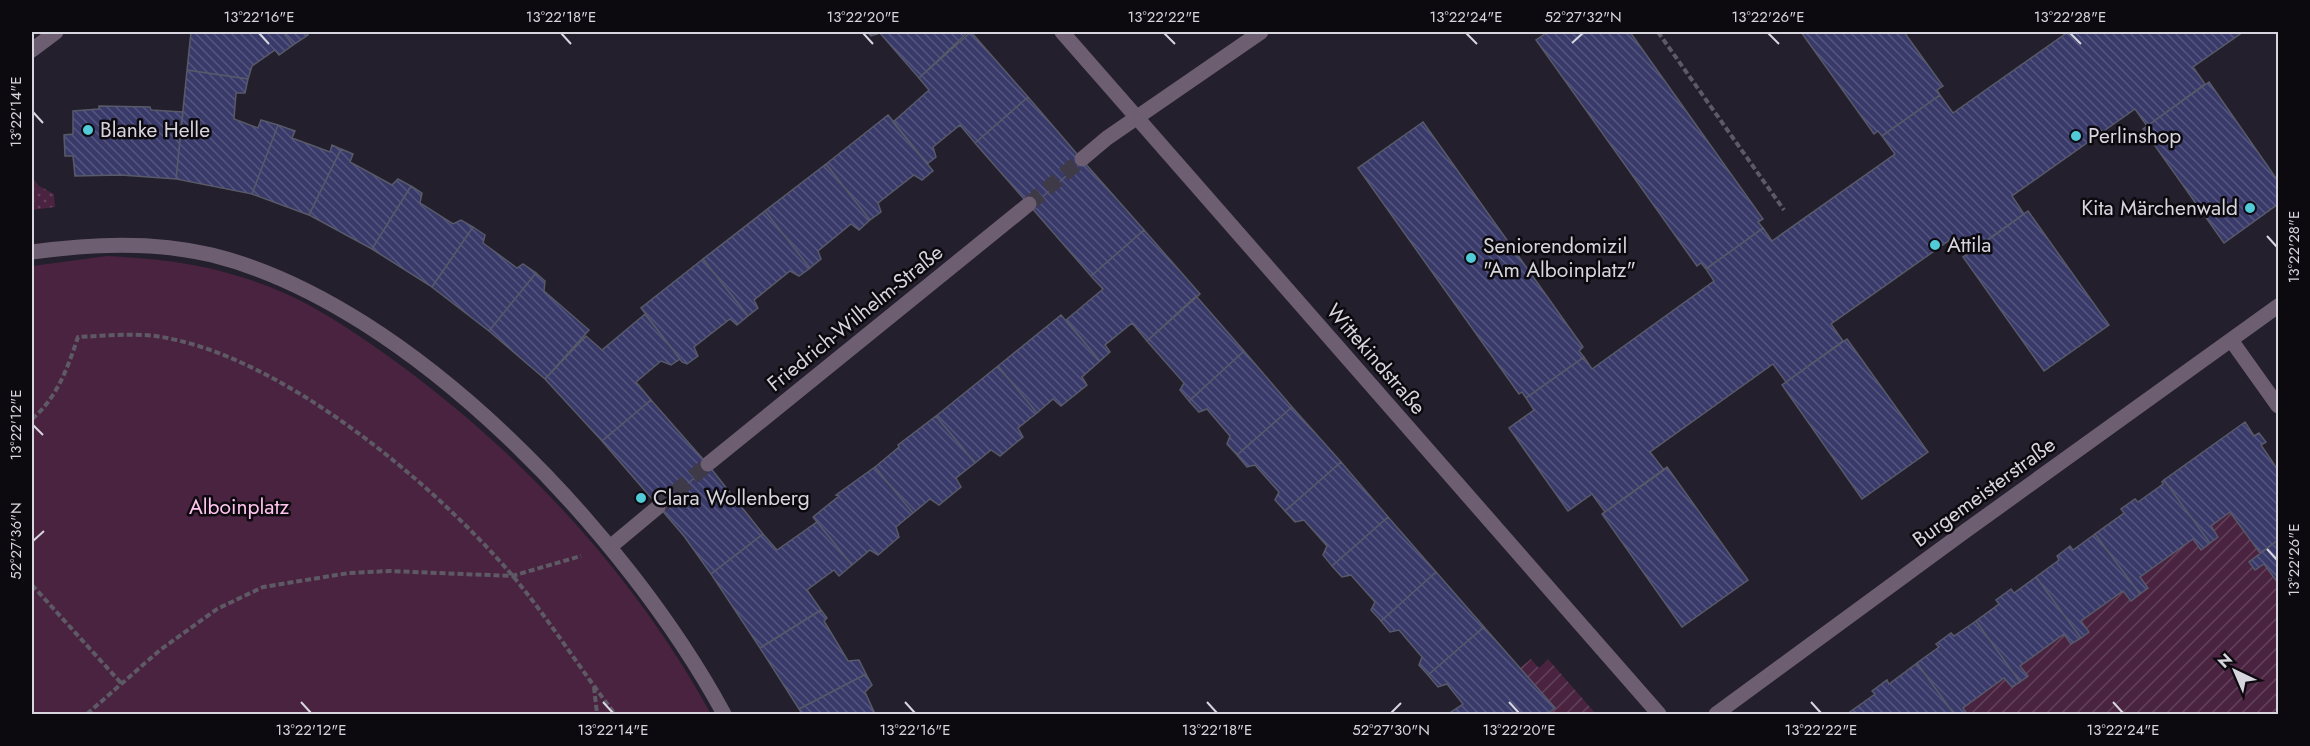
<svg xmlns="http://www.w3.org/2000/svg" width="2310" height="746" font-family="Jost,sans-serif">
  <defs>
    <pattern id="grass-dots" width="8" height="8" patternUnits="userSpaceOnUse" patternTransform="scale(1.5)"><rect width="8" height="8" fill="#4a2340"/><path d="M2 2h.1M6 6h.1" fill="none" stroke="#63425b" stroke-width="1.8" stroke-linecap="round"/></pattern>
    <pattern id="garden-furrows" width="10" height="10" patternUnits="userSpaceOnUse" patternTransform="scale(1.5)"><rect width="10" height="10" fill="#4a2340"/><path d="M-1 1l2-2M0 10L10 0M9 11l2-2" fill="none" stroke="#63425b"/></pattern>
    <pattern id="building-back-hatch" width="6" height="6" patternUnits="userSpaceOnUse" patternTransform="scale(1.5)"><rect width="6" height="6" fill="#393a69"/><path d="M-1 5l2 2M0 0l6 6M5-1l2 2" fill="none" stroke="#55567e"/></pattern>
  </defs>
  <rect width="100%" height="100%" fill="#231f2c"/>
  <path fill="url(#grass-dots)" d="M 32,177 L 39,186 L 54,194 L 55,207 L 32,210 Z"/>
  <path fill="#4a2340" d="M 107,256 C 164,259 207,264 262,284 C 309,301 352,330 392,359 C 521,452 634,574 711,714 L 32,714 L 32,266 Z"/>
  <path fill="url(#garden-furrows)" d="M 2230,512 L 2260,553 L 2249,562 L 2264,564 L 2278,583 L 2278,714 L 1968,714 L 1963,708 L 2004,678 L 2012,687 L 2028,676 L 2020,666 L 2064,634 L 2071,644 L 2089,632 L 2081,621 L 2123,591 L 2131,601 L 2148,588 L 2140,577 L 2193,539 L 2202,549 L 2218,537 L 2211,526 Z
    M 1531,659 L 1539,668 L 1548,659 L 1596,714 L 1547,714 L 1555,708 L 1520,668 Z"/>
  <path fill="url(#building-back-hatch)" stroke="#585a69" stroke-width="1.5" d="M 191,32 L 283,32 L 293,45 L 279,55 L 275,50 L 252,66 L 248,79 L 187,70 Z
    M 283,32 L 306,32 L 308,35 L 293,45 Z
    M 867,32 L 965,32 L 967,33 L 919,78 L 880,33 L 871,36 Z
    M 971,32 L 1028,97 L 975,143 L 960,125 L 933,147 L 936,157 L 927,164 L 893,122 L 929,90 L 919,78 Z
    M 1548,32 L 1630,32 L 1763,219 L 1758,222 L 1763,228 L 1706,269 L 1701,263 L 1697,266 L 1536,40 Z
    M 1801,32 L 1904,32 L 1943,86 L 1937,90 L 1940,95 L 1882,136 L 1878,131 L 1874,134 Z
    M 2068,32 L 2243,32 L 2193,67 L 2205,84 L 2147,126 L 2135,109 L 2012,196 L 2024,214 L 1967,255 L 1954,237 L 1831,324 L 1843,341 L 1786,382 L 1773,364 L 1650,452 L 1664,470 L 1605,512 L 1592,494 L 1568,511 L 1509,428 L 1534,410 L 1526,398 L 1584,357 L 1592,369 L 1714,281 L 1706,269 L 1763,228 L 1772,241 L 1895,154 L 1882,136 L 1940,95 L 1953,113 Z
    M 187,70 L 248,79 L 245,93 L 236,93 L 234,119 L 258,128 L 261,120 L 278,125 L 252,194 L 176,179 Z
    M 2209,82 L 2278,181 L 2278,204 L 2224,243 L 2143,129 Z
    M 1028,97 L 1083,161 L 1031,207 L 975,143 Z
    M 99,106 L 150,107 L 151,110 L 183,112 L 176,179 L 121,175 L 75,176 L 73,156 L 65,156 L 64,135 L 73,134 L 73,111 L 99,109 Z
    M 888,115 L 933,171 L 922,180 L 914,175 L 878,203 L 881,212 L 870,220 L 826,164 Z
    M 1423,122 L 1583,347 L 1579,351 L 1584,357 L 1526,398 L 1522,392 L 1519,394 L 1358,168 Z
    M 278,125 L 295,131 L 292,138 L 330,152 L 332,145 L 341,149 L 309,215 L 252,194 Z
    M 341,149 L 353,154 L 350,162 L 392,185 L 398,179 L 411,186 L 372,249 L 309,215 Z
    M 1083,161 L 1144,230 L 1091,276 L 1031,207 Z
    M 826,164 L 870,220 L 859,230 L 851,224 L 818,251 L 821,259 L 810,268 L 765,211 Z
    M 411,186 L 422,193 L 420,203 L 453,224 L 461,220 L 473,227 L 432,287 L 372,249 Z
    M 765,211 L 810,268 L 799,276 L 790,271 L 754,300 L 758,308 L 748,316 L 703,259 Z
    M 2028,211 L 2109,325 L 2044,371 L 1963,257 Z
    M 473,227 L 485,235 L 483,243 L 517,268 L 523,264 L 536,273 L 489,331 L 432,287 Z
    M 1144,230 L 1200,294 L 1147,341 L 1132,323 L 1105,345 L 1110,352 L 1100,361 L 1066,320 L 1103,289 L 1091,276 Z
    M 703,259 L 748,316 L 737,325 L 730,319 L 694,347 L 698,356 L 687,364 L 682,362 L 641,308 Z
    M 536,273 L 545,281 L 544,291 L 589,330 L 545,379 L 489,331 Z
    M 1196,296 L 1244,351 L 1189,401 L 1180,390 L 1184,383 L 1147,341 Z
    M 645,314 L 680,359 L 671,365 L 661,361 L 636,382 L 651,400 L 602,441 L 545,379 L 586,336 L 602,350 Z
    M 1061,315 L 1100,361 L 1082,377 L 1087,385 L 1061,406 L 1053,399 L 1037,413 L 998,366 Z
    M 1847,339 L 1928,452 L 1862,499 L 1782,385 Z
    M 1244,351 L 1292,407 L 1237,455 L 1227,444 L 1230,436 L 1207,409 L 1199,412 L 1189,401 Z
    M 998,366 L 1037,413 L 1018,428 L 1023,437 L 1000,456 L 991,450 L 975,463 L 936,416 Z
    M 651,400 L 709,466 L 659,507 L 602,441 Z
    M 1292,407 L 1341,462 L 1285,511 L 1275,500 L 1279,492 L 1255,465 L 1247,467 L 1237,455 Z
    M 936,416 L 975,463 L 956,478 L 961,487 L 939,505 L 930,499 L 913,513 L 875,467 L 899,447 L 898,445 Z
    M 2245,422 L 2254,436 L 2259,433 L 2266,442 L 2261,445 L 2278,470 L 2278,540 L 2260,553 L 2230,512 L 2211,526 L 2218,537 L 2210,543 L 2164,480 Z
    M 1341,462 L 1388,517 L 1332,566 L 1323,555 L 1327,546 L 1304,520 L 1295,522 L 1285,511 Z
    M 709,466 L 763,534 L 711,574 L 684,536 L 659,507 Z
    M 875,467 L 913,513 L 896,527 L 899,537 L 878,555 L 870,550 L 852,565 L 813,517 L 839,496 L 836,495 Z
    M 1667,467 L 1748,580 L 1682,627 L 1602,514 Z
    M 2164,480 L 2210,543 L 2201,550 L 2193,539 L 2140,577 L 2148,588 L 2140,594 L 2095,534 L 2124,513 L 2121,509 L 2135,499 L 2138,502 L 2163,484 L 2162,482 Z
    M 1388,517 L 1436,572 L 1381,621 L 1371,610 L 1375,602 L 1351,575 L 1342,577 L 1332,566 Z
    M 817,522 L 852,565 L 839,576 L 834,570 L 807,590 L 821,610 L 760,648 L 711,574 L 763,534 L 777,550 Z
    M 2095,534 L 2140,594 L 2131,601 L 2123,591 L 2081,621 L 2089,632 L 2081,638 L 2036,577 L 2059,560 L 2057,556 L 2070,546 L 2073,550 Z
    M 2278,540 L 2278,583 L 2264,564 L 2255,570 L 2249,562 Z
    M 1436,572 L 1484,627 L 1428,675 L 1419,665 L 1422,657 L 1399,630 L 1390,632 L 1381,621 Z
    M 2036,577 L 2081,638 L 2071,644 L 2064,634 L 2020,666 L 2028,676 L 2020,682 L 1976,621 L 1999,604 L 1996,600 L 2011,589 L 2014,593 Z
    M 821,610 L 827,618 L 824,621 L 848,661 L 859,660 L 866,674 L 799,709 L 760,648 Z
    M 1976,621 L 2020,682 L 2012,687 L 2004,678 L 1963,708 L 1967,714 L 1954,714 L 1917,663 L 1939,647 L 1936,644 L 1951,633 L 1954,636 Z
    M 1484,627 L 1555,708 L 1547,714 L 1448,714 L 1463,704 L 1447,684 L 1438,687 L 1428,675 Z
    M 1917,663 L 1954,714 L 1847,714 L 1875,694 L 1872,691 L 1887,680 L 1889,684 Z
    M 866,674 L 872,685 L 865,692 L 875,714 L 802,714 L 799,709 Z"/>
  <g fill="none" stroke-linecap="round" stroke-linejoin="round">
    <path stroke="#3e3a47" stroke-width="15" stroke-dasharray="15 8" stroke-linecap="butt" d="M 1029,204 L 1082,159
      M 658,507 L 708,464"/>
    <path stroke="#5d5a65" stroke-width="4" stroke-dasharray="6 3" stroke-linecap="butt" d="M 1658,32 L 1784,210
      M 32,419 C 57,398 68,367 78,337 C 103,336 131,333 155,336 C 279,353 433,483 512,575 C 549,619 580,669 615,714
      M 32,585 L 121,683
      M 594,687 L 597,714
      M 87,714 L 160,650 L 217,609 L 263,587 L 349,573 L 390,571 L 512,576 L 581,556"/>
    <path stroke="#6d5e71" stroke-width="15" d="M 1062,32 L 1659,714
      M 32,50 L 56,32
      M 1082,159 L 1107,138 L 1261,32
      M 32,252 C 92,244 152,241 212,255 C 413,305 628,537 724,714
      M 2231,340 L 2278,406
      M 708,464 L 1029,204
      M 610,547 L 658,507
      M 1716,714 L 1964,532 L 2278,306"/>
  </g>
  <path fill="none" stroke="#d7d5dd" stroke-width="2" d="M 259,33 L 269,44M 561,33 L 571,44M 863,33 L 873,44M 1164,33 L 1175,44M 1466,33 L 1477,44M 1768,33 L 1779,44M 2070,33 L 2081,44M 1572,43 L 1583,33M 33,112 L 43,123M 2267,236 L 2277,247M 33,425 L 43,435M 33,541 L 44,531M 2267,549 L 2277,560M 301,702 L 311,713M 603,702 L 613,713M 905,702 L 915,713M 1207,702 L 1217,713M 1509,702 L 1519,713M 1811,702 L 1821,713M 2113,702 L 2123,713M 1391,713 L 1401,703"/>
  <g fill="#52cbd9" stroke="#0c0a0f" stroke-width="2">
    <circle cx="88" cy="130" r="6"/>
    <circle cx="2076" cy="136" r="6"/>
    <circle cx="2250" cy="208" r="6"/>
    <circle cx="1935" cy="245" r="6"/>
    <circle cx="1471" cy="258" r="6"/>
    <circle cx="641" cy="498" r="6"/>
  </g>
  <g text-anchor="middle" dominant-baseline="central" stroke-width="5" stroke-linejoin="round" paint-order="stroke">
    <g font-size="21" fill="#d7d5dd" stroke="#0c0a0f" text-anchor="start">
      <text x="100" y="130">Blanke Helle</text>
      <text x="2088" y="136">Perlinshop</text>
      <text x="2238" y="208" text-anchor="end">Kita Märchenwald</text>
      <text x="1947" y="245">Attila</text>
      <text x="1483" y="246">Seniorendomizil<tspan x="1483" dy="24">"Am Alboinplatz"</tspan></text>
      <text x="653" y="498">Clara Wollenberg</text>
    </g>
    <g font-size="21" fill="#d7d5dd" stroke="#0c0a0f">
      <text transform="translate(855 318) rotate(-39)">Friedrich-Wilhelm-Straße</text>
      <text transform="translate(1376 359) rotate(49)">Wittekindstraße</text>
      <text transform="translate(1984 492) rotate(-36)">Burgemeisterstraße</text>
    </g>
    <g font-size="21" fill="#ffc3ee" stroke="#0c0a0f">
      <text x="239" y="507">Alboinplatz</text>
    </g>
  </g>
  <rect width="2310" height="746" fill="none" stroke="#0c0a0f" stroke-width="66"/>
  <g transform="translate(2235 671) rotate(316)" stroke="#0c0a0f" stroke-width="4.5" paint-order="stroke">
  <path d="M0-4.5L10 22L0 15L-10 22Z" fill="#d7d5dd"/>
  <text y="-9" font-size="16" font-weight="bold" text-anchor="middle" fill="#d7d5dd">N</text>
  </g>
  <rect x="33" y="33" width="2244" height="680" fill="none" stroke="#d7d5dd" stroke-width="2"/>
  <g font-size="15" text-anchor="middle" fill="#d7d5dd">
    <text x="259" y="22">13°22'16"E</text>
    <text x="561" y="22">13°22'18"E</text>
    <text x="863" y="22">13°22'20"E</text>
    <text x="1164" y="22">13°22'22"E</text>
    <text x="1466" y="22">13°22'24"E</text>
    <text x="1583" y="22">52°27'32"N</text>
    <text x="1768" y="22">13°22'26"E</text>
    <text x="2070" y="22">13°22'28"E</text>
    <text transform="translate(16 112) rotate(-90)" y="5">13°22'14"E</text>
    <text transform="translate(2294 247) rotate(-90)" y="5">13°22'28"E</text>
    <text transform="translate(16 425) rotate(-90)" y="5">13°22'12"E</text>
    <text transform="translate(16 541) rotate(-90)" y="5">52°27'36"N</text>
    <text transform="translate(2294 560) rotate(-90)" y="5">13°22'26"E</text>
    <text x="311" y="735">13°22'12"E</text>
    <text x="613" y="735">13°22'14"E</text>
    <text x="915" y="735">13°22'16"E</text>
    <text x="1217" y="735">13°22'18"E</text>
    <text x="1391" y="735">52°27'30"N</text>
    <text x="1519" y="735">13°22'20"E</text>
    <text x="1821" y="735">13°22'22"E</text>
    <text x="2123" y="735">13°22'24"E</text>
  </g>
</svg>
